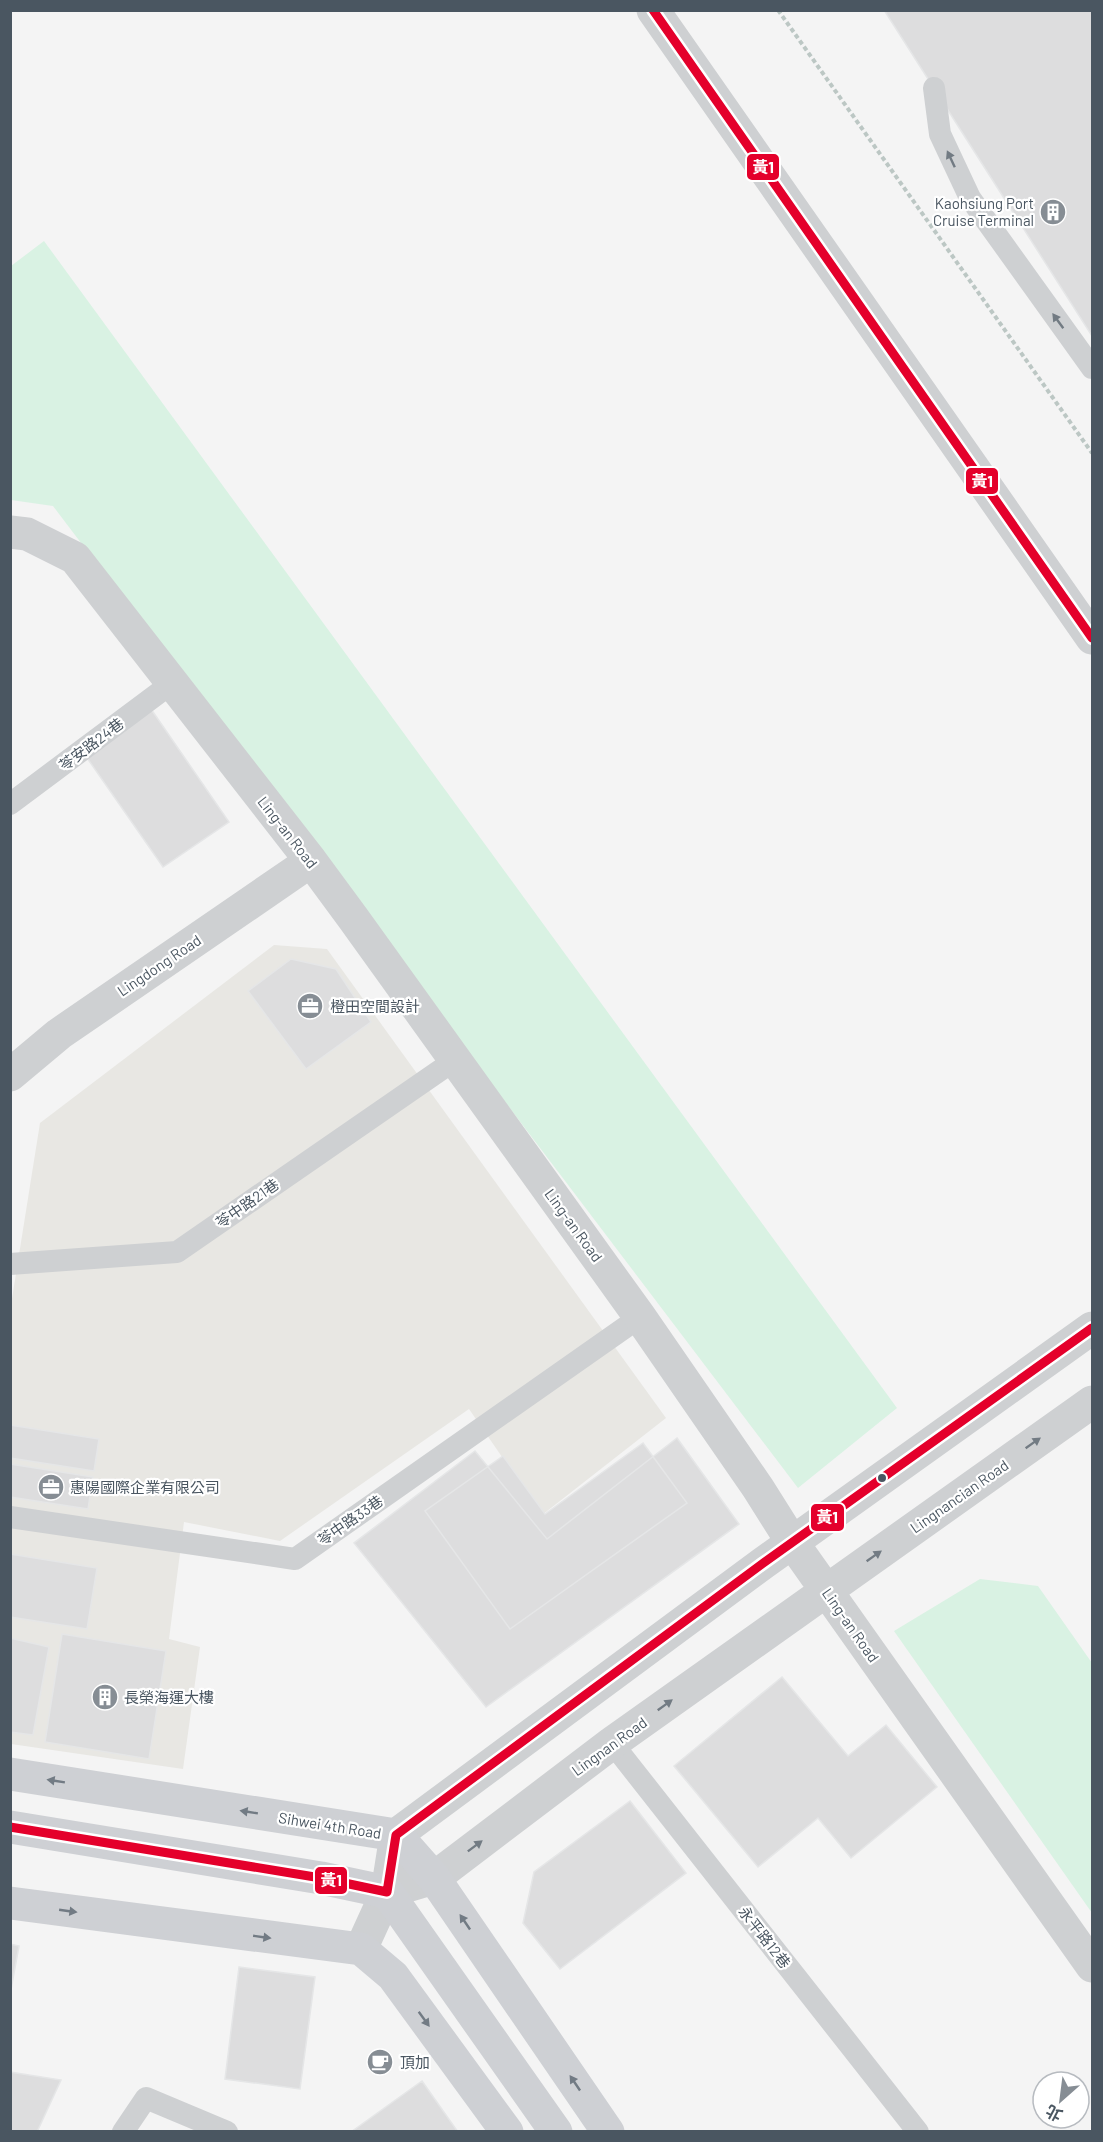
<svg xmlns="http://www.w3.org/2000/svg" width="1103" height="2142" font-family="Barlow,'Noto Sans TC',sans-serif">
  <rect width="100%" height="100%" fill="#f4f4f4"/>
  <path fill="#e8e7e3" d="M 274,945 L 327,949 L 666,1418 L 542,1515 L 469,1409 L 280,1541 L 184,1522 L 169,1639 L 200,1647 L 183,1769 L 11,1744 L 11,1305 L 40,1123 Z"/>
  <path fill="#d9f2e3" d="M 44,241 L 897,1408 L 798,1488 L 53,506 L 11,500 L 11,266 Z
    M 980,1579 L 1038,1586 L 1092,1663 L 1092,1913 L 894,1631 Z"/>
  <path fill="#ddddde" stroke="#e5e6e7" stroke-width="1.5" d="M 884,10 L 1092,10 L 1092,336 Z
    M 151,709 L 229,822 L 163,867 L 85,755 Z
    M 291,959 L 336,969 L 371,1022 L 306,1069 L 248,991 Z
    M 10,1425 L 99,1439 L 94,1471 L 10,1458 Z
    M 677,1438 L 739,1524 L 486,1707 L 354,1543 L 475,1451 L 547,1539 Z
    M 643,1443 L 687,1503 L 510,1629 L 425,1511 L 503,1456 L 545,1514 Z
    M 10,1464 L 93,1477 L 88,1509 L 10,1497 Z
    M 10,1554 L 97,1568 L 87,1629 L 10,1617 Z
    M 62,1634 L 166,1651 L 149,1759 L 45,1742 Z
    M 10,1638 L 49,1647 L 33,1735 L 10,1732 Z
    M 782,1677 L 848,1756 L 886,1725 L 937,1787 L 851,1858 L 818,1818 L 758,1867 L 674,1766 Z
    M 630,1801 L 686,1873 L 560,1969 L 523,1923 L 534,1872 Z
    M 10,1944 L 19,1946 L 10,1995 Z
    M 239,1967 L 315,1977 L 300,2089 L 225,2079 Z
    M 10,2072 L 61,2080 L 37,2132 L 10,2132 Z
    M 422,2081 L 458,2132 L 351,2132 Z"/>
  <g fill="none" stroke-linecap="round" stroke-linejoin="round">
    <path stroke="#bcc7c4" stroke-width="4" stroke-dasharray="4.5 3" stroke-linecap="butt" d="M 778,10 L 1092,453"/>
    <path stroke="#ced0d2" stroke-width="22" d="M 934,88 L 940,134 L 970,198 L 1092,368
      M 10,804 L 172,683
      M 10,1264 L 177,1252 L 455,1060
      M 10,1517 L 295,1559 L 640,1317
      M 612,1743 L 918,2132
      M 123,2132 L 146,2098 L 227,2132"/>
    <path stroke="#ced0d2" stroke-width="33" d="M 653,10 L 1092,638
      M 10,532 L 27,534 L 75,558 L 311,861 L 353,918 L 640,1317 L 758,1488 L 792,1542 L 1092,1966
      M 10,1075 L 59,1034 L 311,861
      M 387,1892 L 434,1878 L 612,1743 L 1092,1402
      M 361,1949 L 387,1892 L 396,1835 L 762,1564 L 1092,1328"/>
    <path stroke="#ced0d4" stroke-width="33" d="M 10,1774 L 396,1835 L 434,1878 L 608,2132
      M 10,1827 L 321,1878 L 387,1892 L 556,2132
      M 10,1903 L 361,1949 L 393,1976 L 507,2132"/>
    <defs>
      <path id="bus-1" d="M 653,10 L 1092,638
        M 10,1827 L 321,1878 L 387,1892 L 396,1835 L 762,1564 L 1092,1328"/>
    </defs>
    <use href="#bus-1" stroke="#fff" stroke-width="14"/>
    <use href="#bus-1" stroke="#e4002b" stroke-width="9"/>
  </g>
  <defs><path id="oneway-solid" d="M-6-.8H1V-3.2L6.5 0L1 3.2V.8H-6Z" transform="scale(1.5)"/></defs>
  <g fill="#727b83">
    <use href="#oneway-solid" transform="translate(951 159) rotate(-115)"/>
    <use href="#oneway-solid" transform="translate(1058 321) rotate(-126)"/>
    <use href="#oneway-solid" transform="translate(1033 1443) rotate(-35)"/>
    <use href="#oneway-solid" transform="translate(874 1556) rotate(-35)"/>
    <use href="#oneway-solid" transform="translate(665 1705) rotate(-36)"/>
    <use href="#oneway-solid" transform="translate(475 1846) rotate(-37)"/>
  </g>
  <g fill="#727b84">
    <use href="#oneway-solid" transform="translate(56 1781) rotate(-171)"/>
    <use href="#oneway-solid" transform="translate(249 1812) rotate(-171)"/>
    <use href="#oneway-solid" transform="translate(68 1911) rotate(8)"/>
    <use href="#oneway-solid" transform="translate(465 1922) rotate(-124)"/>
    <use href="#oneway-solid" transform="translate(262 1937) rotate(8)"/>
    <use href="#oneway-solid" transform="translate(424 2019) rotate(54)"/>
    <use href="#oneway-solid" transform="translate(575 2083) rotate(-124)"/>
  </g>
  <defs>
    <symbol id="building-disc" viewBox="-11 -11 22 22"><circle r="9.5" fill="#868d94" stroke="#fff"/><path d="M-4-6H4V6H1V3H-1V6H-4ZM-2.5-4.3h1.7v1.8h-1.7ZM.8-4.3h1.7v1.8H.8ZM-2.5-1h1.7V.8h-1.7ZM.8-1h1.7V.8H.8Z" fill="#fff"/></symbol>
    <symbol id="office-disc" viewBox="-11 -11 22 22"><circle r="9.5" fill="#868d94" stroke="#fff"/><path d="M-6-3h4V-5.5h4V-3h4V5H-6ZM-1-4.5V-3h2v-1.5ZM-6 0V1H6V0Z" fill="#fff"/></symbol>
    <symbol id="cafe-disc" viewBox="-11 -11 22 22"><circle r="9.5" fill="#868d94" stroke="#fff"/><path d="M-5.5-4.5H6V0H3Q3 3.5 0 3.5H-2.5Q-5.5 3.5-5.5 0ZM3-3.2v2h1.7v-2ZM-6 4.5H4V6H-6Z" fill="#fff"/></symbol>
  </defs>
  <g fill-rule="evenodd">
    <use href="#building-disc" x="1038" y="197" width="30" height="30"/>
    <use href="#office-disc" x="295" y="991" width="30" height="30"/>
    <use href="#office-disc" x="36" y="1472" width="30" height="30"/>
    <use href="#building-disc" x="90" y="1682" width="30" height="30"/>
    <use href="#cafe-disc" x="365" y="2047" width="30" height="30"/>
  </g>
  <circle fill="#4a5661" stroke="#fff" stroke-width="2" cx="882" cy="1478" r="5"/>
  <g text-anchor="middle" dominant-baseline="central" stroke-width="4.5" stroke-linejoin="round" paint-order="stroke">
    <g font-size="15" fill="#4a5661" stroke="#fff" text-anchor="start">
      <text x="1034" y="203" text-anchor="end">Kaohsiung Port<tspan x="1034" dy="17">Cruise Terminal</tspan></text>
      <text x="330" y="1006">橙田空間設計</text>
      <text x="70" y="1487">惠陽國際企業有限公司</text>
      <text x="124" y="1697">長榮海運大樓</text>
      <text x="400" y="2062">頂加</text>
    </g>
    <g font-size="15" fill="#4a5661" stroke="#fff">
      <text transform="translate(91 744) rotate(-37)">苓安路24巷</text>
      <text transform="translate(288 832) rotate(52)">Ling-an Road</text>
      <text transform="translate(159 965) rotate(-34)">Lingdong Road</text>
      <text transform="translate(247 1203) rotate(-35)">苓中路21巷</text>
      <text transform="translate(574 1225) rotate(54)">Ling-an Road</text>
      <text transform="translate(959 1496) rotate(-35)">Lingnancian Road</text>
      <text transform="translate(350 1520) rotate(-35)">苓中路33巷</text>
      <text transform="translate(851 1625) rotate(55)">Ling-an Road</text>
      <text transform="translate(609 1746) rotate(-36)">Lingnan Road</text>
      <text transform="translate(330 1825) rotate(9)">Sihwei 4th Road</text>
      <text transform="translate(765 1937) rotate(52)">永平路12巷</text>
    </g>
  </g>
  <g stroke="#fff" stroke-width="2">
    <rect x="746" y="153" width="34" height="28" rx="6" fill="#e4002b"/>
    <rect x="965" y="467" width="34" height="28" rx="6" fill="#e4002b"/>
    <rect x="810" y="1503" width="35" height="29" rx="6" fill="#e4002b"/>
    <rect x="314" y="1866" width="34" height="29" rx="6" fill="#e4002b"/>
  </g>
  <g font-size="16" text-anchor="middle" font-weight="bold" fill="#fff">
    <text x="763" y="173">黃1</text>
    <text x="982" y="487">黃1</text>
    <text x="827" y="1523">黃1</text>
    <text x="331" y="1886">黃1</text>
  </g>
  <rect width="1103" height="2142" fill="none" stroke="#4a5661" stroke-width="24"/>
  <g transform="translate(1061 2100) rotate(208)"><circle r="28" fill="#ffffff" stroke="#b7bbc0" stroke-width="1.5"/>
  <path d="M0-4.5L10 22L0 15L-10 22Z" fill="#868d94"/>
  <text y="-9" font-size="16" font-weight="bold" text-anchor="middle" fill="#4a5661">北</text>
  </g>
</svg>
